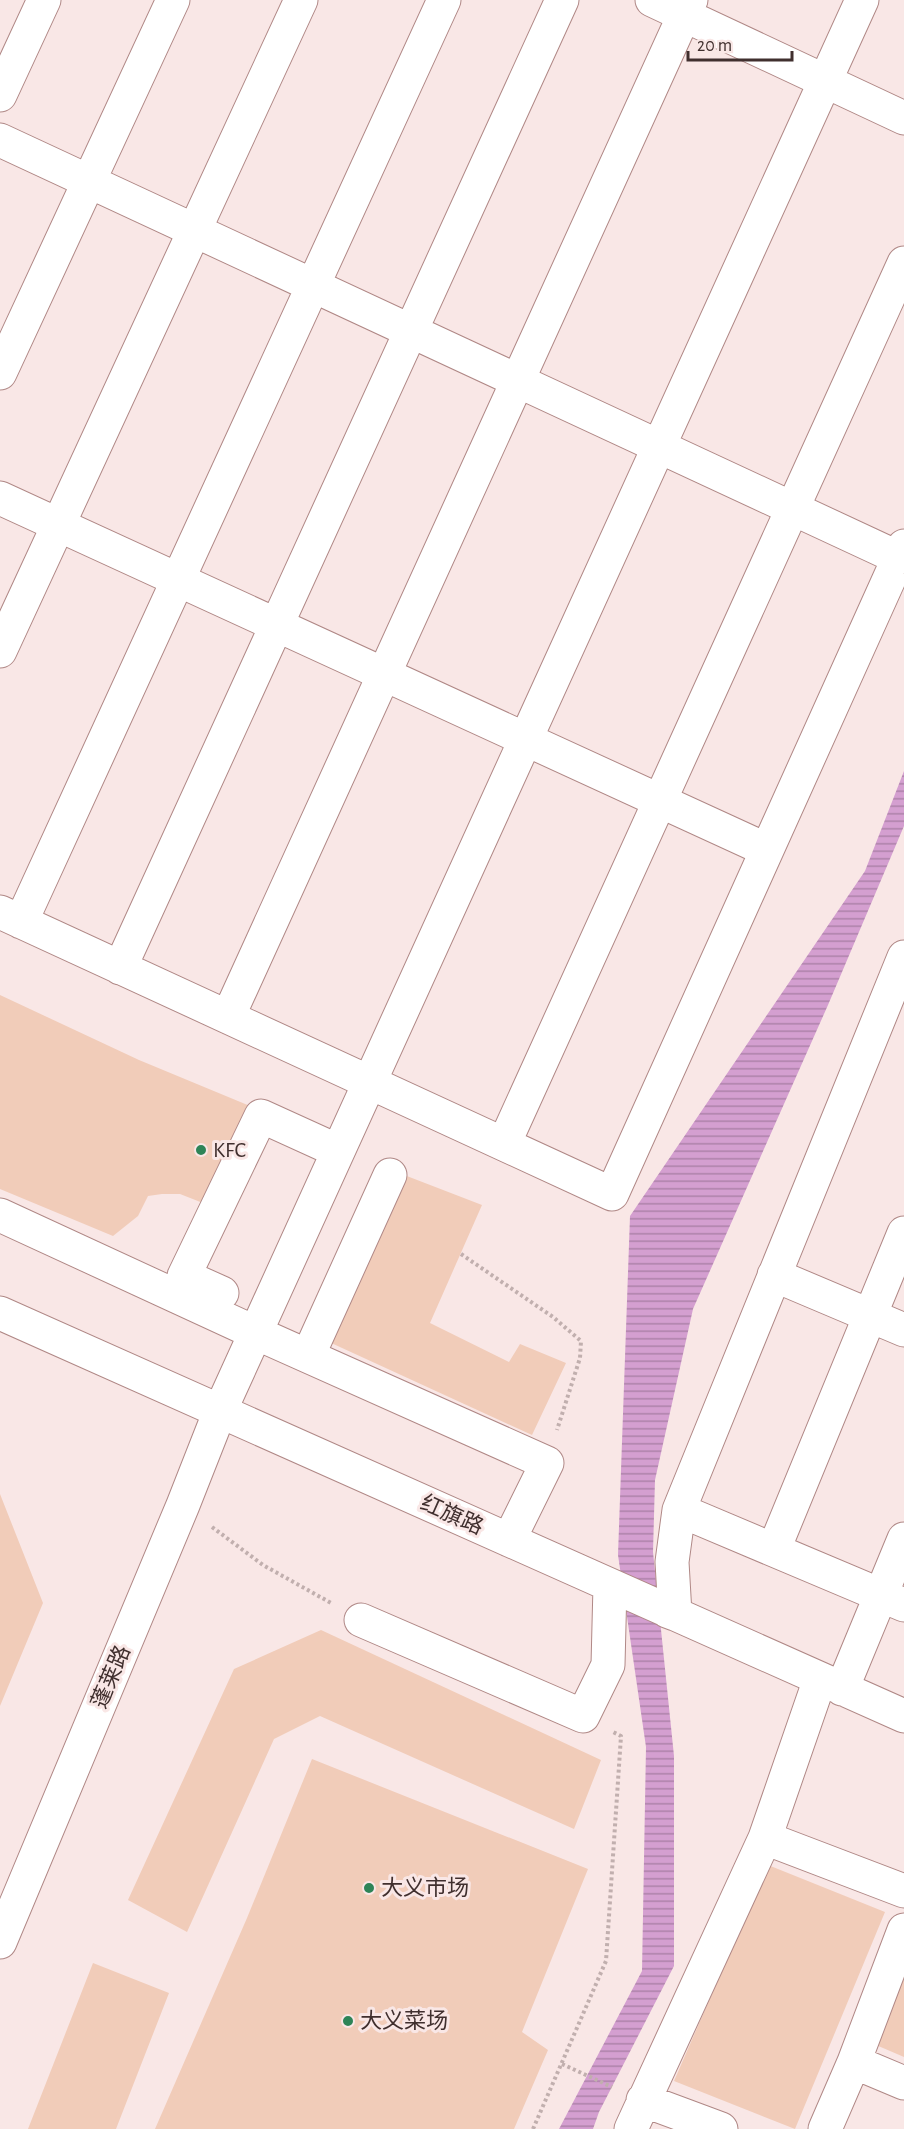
<svg xmlns="http://www.w3.org/2000/svg" width="904" height="2129" font-family="'Alegreya Sans','Noto Sans SC',sans-serif">
  <defs>
    <pattern id="water-rules" width="6" height="5" patternUnits="userSpaceOnUse" patternTransform="scale(1.5)"><rect width="6" height="5" fill="#d49fd0"/><path d="M0 2.5h6" fill="none" stroke="#ad82a9"/></pattern>
  </defs>
  <rect width="100%" height="100%" fill="#f9e7e6"/>
  <path fill="url(#water-rules)" d="M 904,771 L 904,826 L 828,1005 L 693,1309 L 655,1480 L 653,1552 L 674,1756 L 674,1966 L 599,2112 L 593,2129 L 559,2129 L 642,1971 L 646,1747 L 618,1555 L 630,1216 L 865,871 Z"/>
  <path fill="#f1ccb9" d="M 0,995 L 139,1060 L 250,1106 L 208,1205 L 180,1194 L 162,1194 L 148,1196 L 138,1216 L 113,1236 L 0,1189 Z
    M 399,1173 L 482,1205 L 430,1323 L 509,1362 L 520,1344 L 566,1363 L 532,1435 L 329,1342 Z
    M 0,1494 L 43,1603 L 0,1706 Z
    M 321,1630 L 601,1760 L 574,1829 L 320,1716 L 274,1739 L 187,1932 L 128,1900 L 234,1669 Z
    M 312,1759 L 588,1869 L 522,2032 L 548,2050 L 514,2129 L 155,2129 L 247,1918 Z
    M 768,1865 L 885,1912 L 795,2129 L 674,2081 Z
    M 904,1949 L 904,2057 L 869,2042 Z
    M 93,1963 L 169,1993 L 116,2129 L 28,2129 Z"/>
  <g fill="none" stroke-linecap="round" stroke-linejoin="round">
    <defs>
      <path id="minor" d="M 652,0 L 904,118
        M 0,95 L 44,0
        M 0,140 L 899,558
        M 0,373 L 173,0
        M 0,498 L 767,850
        M 0,651 L 301,0
        M 0,912 L 612,1194 L 904,546
        M 21,922 L 444,0
        M 120,968 L 562,0
        M 228,1017 L 691,0
        M 504,1144 L 904,263
        M 0,1215 L 256,1333 L 547,1463 L 509,1540
        M 774,1275 L 904,1330
        M 222,1293 L 184,1276 L 261,1116 L 338,1151
        M 0,1313 L 904,1716
        M 308,1356 L 390,1175
        M 679,1510 L 904,957
        M 774,1549 L 904,1233
        M 667,1611 L 675,1614 L 672,1562 L 679,1510 L 904,1605
        M 361,1620 L 583,1716 L 608,1665 L 610,1585
        M 842,1689 L 904,1539
        M 765,1838 L 904,1891
        M 0,1942 L 183,1505 L 220,1411 L 862,0
        M 854,2062 L 904,1930
        M 643,2100 L 721,2129
        M 631,2129 L 765,1838 L 820,1679
        M 825,2129 L 854,2062 L 904,2083"/>
    </defs>
    <use href="#minor" stroke="#b08886" stroke-width="35"/>
    <path stroke="#c1afae" stroke-width="4" stroke-dasharray="3 3" stroke-linecap="butt" d="M 461,1254 L 553,1317 L 581,1341 L 580,1358 L 557,1430
      M 212,1527 L 263,1565 L 331,1603
      M 562,2064 L 612,2087
      M 533,2129 L 606,1961 L 621,1736 L 613,1732"/>
    <use href="#minor" stroke="#fff" stroke-width="33"/>
  </g>
  <g fill="#2e8457" stroke="#f9e7e6" stroke-width="2">
    <circle cx="201" cy="1150" r="6"/>
    <circle cx="369" cy="1888" r="6"/>
    <circle cx="348" cy="2021" r="6"/>
  </g>
  <g text-anchor="middle" dominant-baseline="central" stroke-width="6" stroke-linejoin="round" paint-order="stroke">
    <g font-size="22" fill="#402f2e" stroke="#f9e7e6" text-anchor="start">
      <text x="213" y="1150">KFC</text>
      <text x="381" y="1888">大义市场</text>
      <text x="360" y="2021">大义菜场</text>
    </g>
    <g font-size="22" fill="#402f2e" stroke="#f9e7e6">
      <text transform="translate(452 1515) rotate(24)">红旗路</text>
      <text transform="translate(111 1677) rotate(-67)">蓬莱路</text>
    </g>
  </g>
  <path d="M688 51v9h104v-9" fill="none" stroke="#402f2e" stroke-width="3"/>
  <text x="697" y="51" font-size="18" fill="#402f2e" stroke="#f9e7e6" stroke-width="4.5" paint-order="stroke">20 m</text>
</svg>
